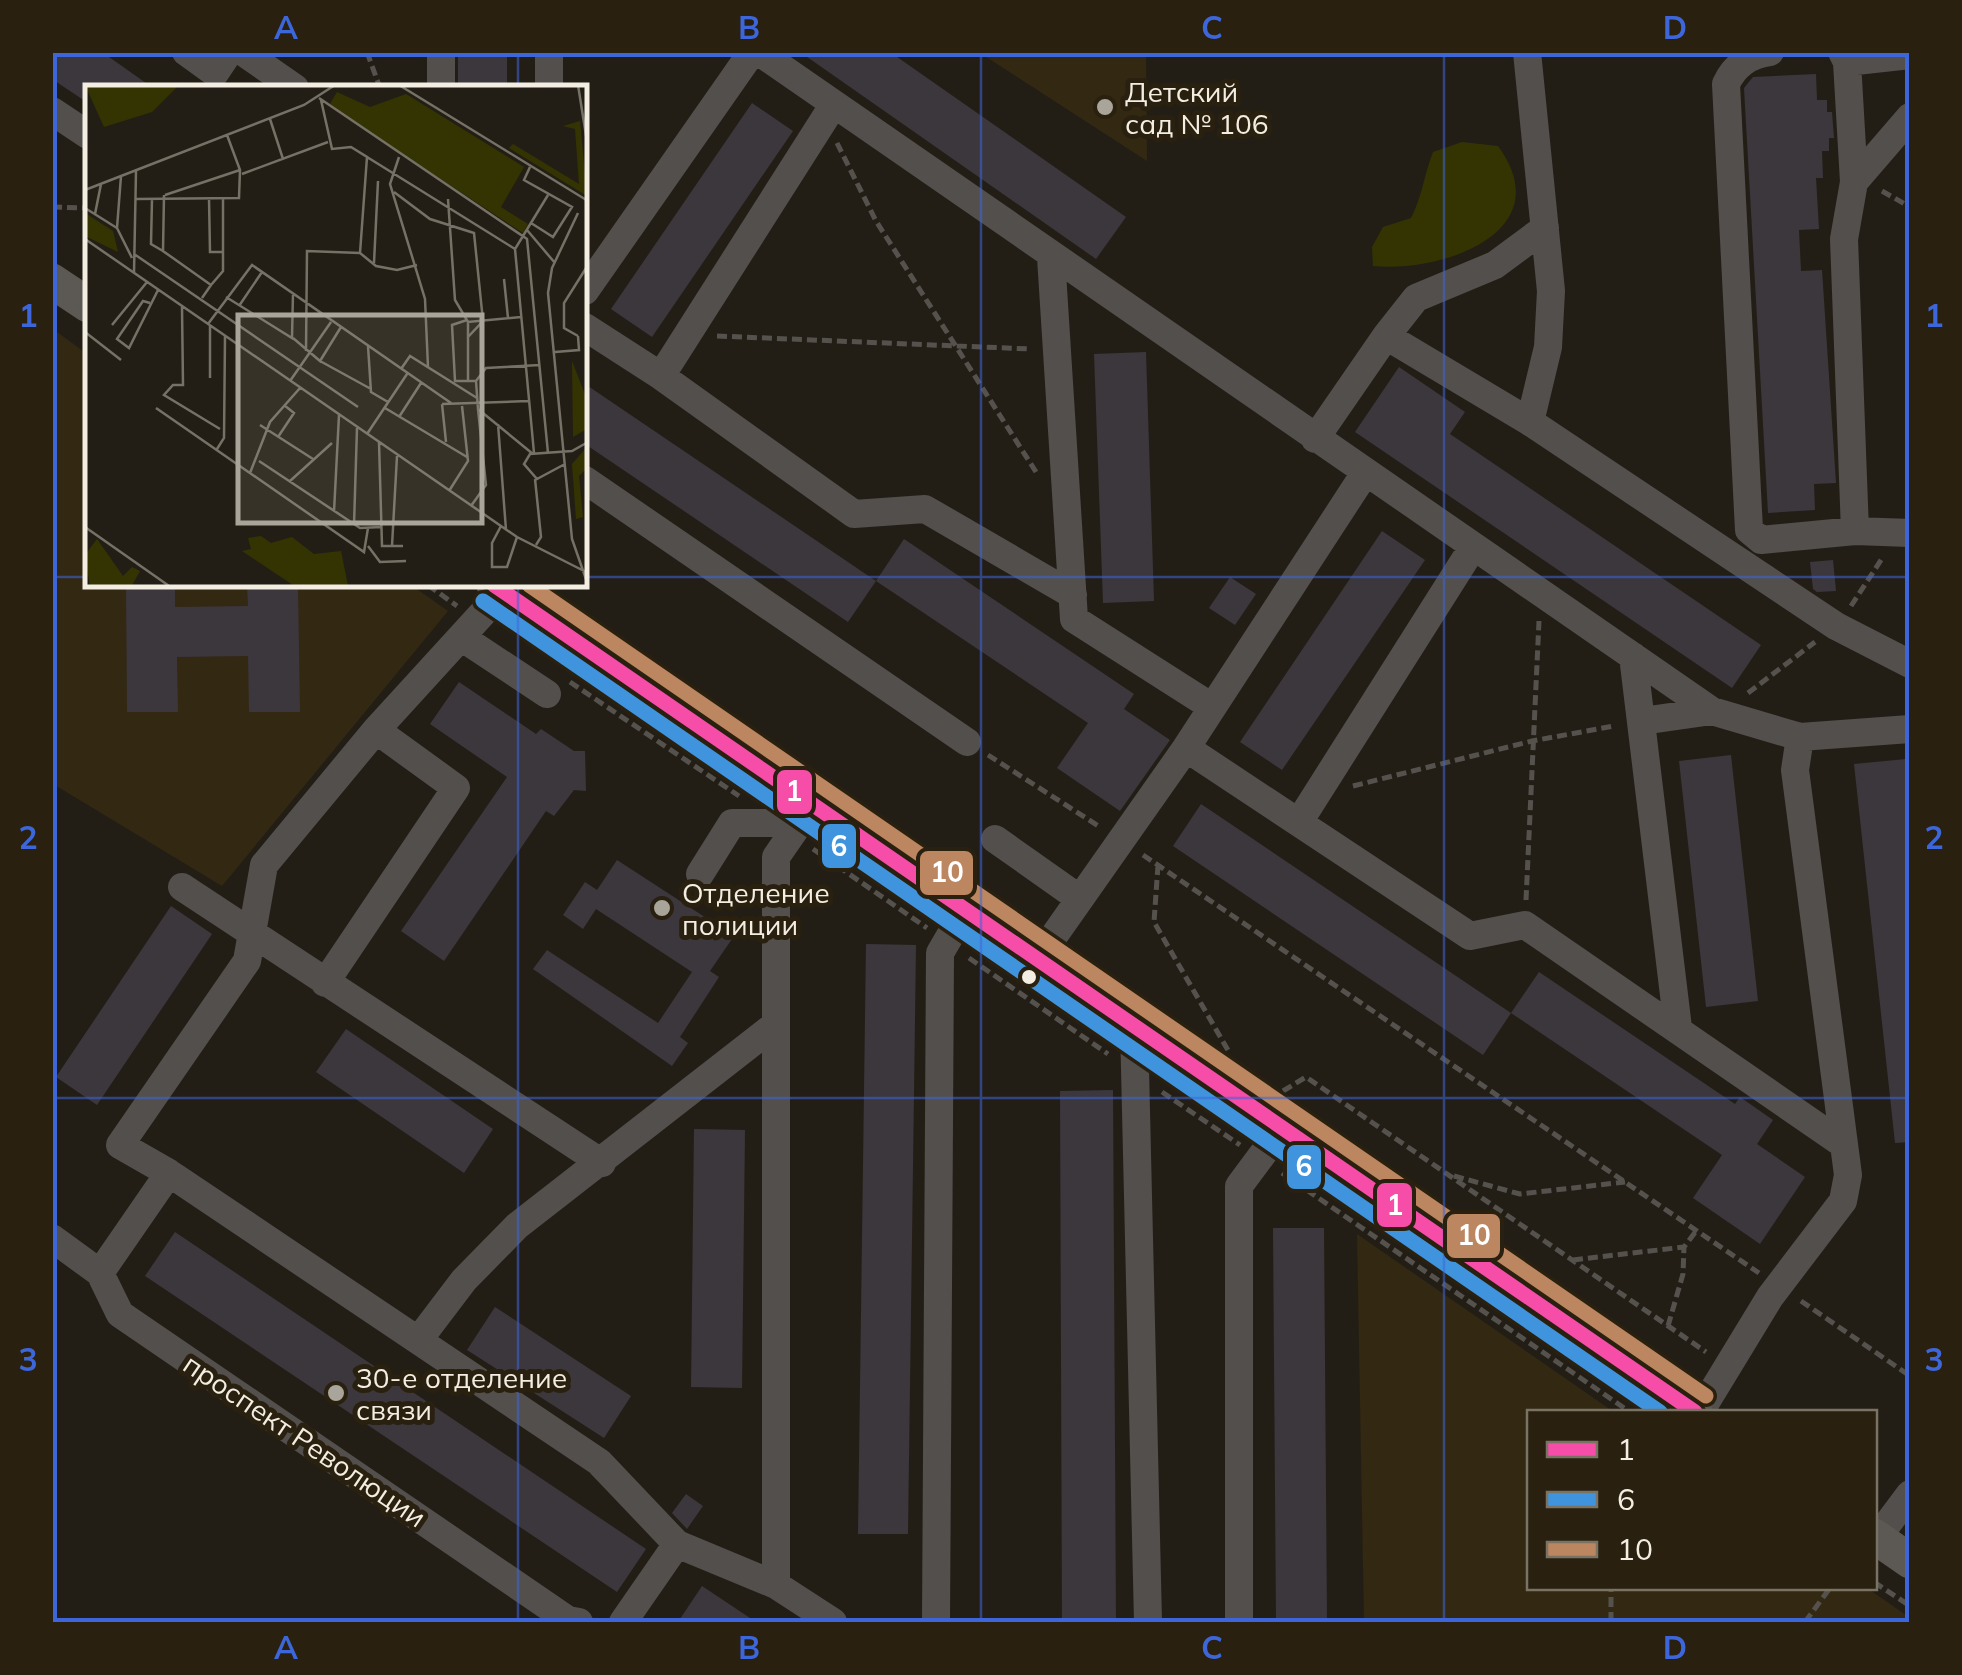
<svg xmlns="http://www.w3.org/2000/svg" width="1962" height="1675" font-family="Mulish,sans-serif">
  <rect width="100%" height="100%" fill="#231e15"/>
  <path fill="#332812" d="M 980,53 L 1146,53 L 1147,161 Z
    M 53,329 L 87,354 L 88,585 L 411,585 L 448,611 L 222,886 L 53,784 Z
    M 1357,1234 L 1614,1412 L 1530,1412 L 1530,1588 L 1867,1588 L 1909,1617 L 1909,1622 L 1364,1622 Z"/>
  <path fill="#343403" d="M 1462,142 L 1498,146 C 1561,232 1442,273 1373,266 L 1372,247 L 1383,227 L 1411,218 C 1422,197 1424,175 1433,152 Z"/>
  <path fill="#3b373d" d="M 52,52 L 102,52 L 153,88 L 88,88 L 88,103 L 52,79 Z
    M 458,52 L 507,52 L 507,88 L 458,88 Z
    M 800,52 L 890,52 L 1126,217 L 1096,259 Z
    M 1816,74 L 1817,100 L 1827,100 L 1827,112 L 1832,112 L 1834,138 L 1829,138 L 1829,151 L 1822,151 L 1823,178 L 1816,178 L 1819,229 L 1799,230 L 1801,271 L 1822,270 L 1836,483 L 1814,484 L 1815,510 L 1768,513 L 1744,88 L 1753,77 Z
    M 752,103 L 793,131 L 652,337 L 611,309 Z
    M 1146,352 L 1154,601 L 1103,603 L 1094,354 Z
    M 1399,367 L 1465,412 L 1450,434 L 1761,645 L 1732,688 L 1355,432 Z
    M 585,384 L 876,581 L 848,622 L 585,444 Z
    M 1382,531 L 1425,560 L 1282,770 L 1240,742 Z
    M 904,539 L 1134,694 L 1124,709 L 1170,740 L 1120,811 L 1057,768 L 1088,723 L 876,581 Z
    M 1833,560 L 1836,591 L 1817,592 L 1813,589 L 1810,562 Z
    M 1230,577 L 1256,594 L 1235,625 L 1209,608 Z
    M 126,585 L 175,585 L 175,607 L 248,606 L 247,585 L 298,585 L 300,712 L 249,712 L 248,656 L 177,657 L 178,712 L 127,712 Z
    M 459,682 L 536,734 L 541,729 L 574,751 L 585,751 L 586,791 L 574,790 L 554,816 L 546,811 L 444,961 L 401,931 L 507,777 L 430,724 Z
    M 1731,755 L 1758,1001 L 1706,1007 L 1679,761 Z
    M 1906,759 L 1910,796 L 1910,1142 L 1895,1143 L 1854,764 Z
    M 1201,804 L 1511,1013 L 1483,1055 L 1173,846 Z
    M 617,860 L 734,936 L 710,971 L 719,977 L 680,1037 L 688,1043 L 672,1066 L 533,969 L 547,950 L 658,1023 L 692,972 L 596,909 L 583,929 L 563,915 L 585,882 L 597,890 Z
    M 171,906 L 212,934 L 97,1105 L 56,1077 Z
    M 866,944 L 916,945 L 908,1534 L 858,1534 Z
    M 1539,972 L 1735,1104 L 1740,1097 L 1773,1120 L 1757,1144 L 1805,1177 L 1760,1244 L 1693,1198 L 1722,1155 L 1511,1013 Z
    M 346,1029 L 493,1129 L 464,1173 L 316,1072 Z
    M 1113,1090 L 1116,1622 L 1062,1622 L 1060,1091 Z
    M 694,1129 L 745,1130 L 742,1388 L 691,1387 Z
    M 1273,1228 L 1324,1228 L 1327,1622 L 1276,1622 Z
    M 175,1232 L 646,1549 L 617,1592 L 145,1276 Z
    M 495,1307 L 631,1396 L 604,1438 L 467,1350 Z
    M 686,1494 L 703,1506 L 687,1529 L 672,1513 Z
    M 702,1586 L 756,1622 L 678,1622 Z"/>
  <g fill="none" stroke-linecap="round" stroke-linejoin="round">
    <path stroke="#55524e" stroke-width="5" stroke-dasharray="10 5" stroke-linecap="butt" d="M 367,52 L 380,88
      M 837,143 L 876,221 L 1036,472
      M 1882,191 L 1910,207
      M 52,207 L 88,208
      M 717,336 L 1030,349
      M 428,585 L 457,606
      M 1851,606 L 1883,557
      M 570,682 L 739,796
      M 1748,693 L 1815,642
      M 988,755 L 1100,827
      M 1353,786 L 1532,741 L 1614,726
      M 813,849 L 927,928
      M 1143,855 L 1759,1273
      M 1158,865 L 1154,922 L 1229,1052
      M 1526,900 L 1539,621
      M 969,958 L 1108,1054
      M 1283,1091 L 1306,1077 L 1706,1352
      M 1162,1092 L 1240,1145
      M 1282,1173 L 1630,1412
      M 1454,1176 L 1520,1194 L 1625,1182
      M 1573,1260 L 1684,1247 L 1696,1231
      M 1801,1301 L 1910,1376
      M 1668,1326 L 1683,1274 L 1684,1247
      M 1874,1582 L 1910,1606
      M 1611,1622 L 1611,1588
      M 1805,1622 L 1830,1588"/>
    <path stroke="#534f4d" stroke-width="28" d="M 186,52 L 215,73 L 229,52
      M 243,52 L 295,88
      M 549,52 L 549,88
      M 759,52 L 1712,711
      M 1527,52 L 1551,291 L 1548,347 L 1530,422
      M 1770,52 C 1750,54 1734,66 1726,84 L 1749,530 L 1761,540 L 1855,531
      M 1842,52 L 1847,62 L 1910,55
      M 1847,62 L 1854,182 L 1844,239 L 1855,531 L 1910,533
      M 441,88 L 441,52
      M 52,111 L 88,135
      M 1854,182 L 1910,117
      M 1051,257 L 1074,619 L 1212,707
      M 585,291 L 752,52
      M 585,327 L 661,376 L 834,104
      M 1386,336 L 1416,298 L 1495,265 L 1545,228
      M 661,376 L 854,514 L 925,509 L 1073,595
      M 1315,439 L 1386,336 L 1530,422 L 1836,626 L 1910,664
      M 585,480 L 967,742
      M 461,637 L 547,694
      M 1633,656 L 1678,1028
      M 1642,721 L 1712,711 L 1800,737 L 1910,729
      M 1186,748 L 1470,936 L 1525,925 L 1843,1144
      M 1299,822 L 1473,547
      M 995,839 L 1080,899
      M 700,874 L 732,823 L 779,823 L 798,797
      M 182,887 L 602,1163
      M 1037,960 L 1186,748 L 1365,473
      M 325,983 L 456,788 L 376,730
      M 1134,1026 L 1148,1622
      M 169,1173 L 599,1462 L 677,1544 L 776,1585 L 833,1622
      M 52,1238 L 100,1273 L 120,1314 L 568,1620 L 579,1622
      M 100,1273 L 169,1173 L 120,1145 L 247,961 L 264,865 L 376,730 L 503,591
      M 420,1338 L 464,1280 L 517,1226 L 775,1025
      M 1700,1412 L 1770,1297 L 1843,1201 L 1848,1175 L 1795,770 L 1800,737
      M 1877,1538 L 1910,1494
      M 776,1585 L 776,857 L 812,805
      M 623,1622 L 677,1544
      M 936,1622 L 940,953 L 965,910
      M 1239,1622 L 1239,1186 L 1282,1128"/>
    <path stroke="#5c5854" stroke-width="35" d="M 52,281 L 88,305
      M 494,585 L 1695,1412
      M 1874,1536 L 1910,1561"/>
    <defs>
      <path id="bus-1" d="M 494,585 L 1695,1412"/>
      <path id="bus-2" d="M 483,601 L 1660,1412"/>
      <path id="bus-3" d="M 529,585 L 1706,1396"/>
    </defs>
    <use href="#bus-1" stroke="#29200f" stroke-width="22"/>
    <use href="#bus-2" stroke="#29200f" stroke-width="22"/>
    <use href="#bus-3" stroke="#29200f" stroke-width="22"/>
    <use href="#bus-1" stroke="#f54da8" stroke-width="15"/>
    <use href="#bus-2" stroke="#4094de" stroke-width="15"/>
    <use href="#bus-3" stroke="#bb8660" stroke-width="15"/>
  </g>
  <path fill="none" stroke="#3d66da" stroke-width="2.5" stroke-opacity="0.55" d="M 518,52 L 518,88M 981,52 L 981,1622M 1444,52 L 1444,1622M 52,577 L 88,577M 585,577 L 1910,577M 518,585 L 518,1622M 52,1098 L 1910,1098"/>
  <g fill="#aaa59a" stroke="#29200f" stroke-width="4">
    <circle cx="1105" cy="107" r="10"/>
    <circle cx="662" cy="908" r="10"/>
    <circle cx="336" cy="1393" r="10"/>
  </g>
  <circle fill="#f3ede2" stroke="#29200f" stroke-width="4" cx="1029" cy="977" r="9"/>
  <g text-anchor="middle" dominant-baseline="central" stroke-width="10" stroke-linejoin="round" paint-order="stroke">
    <g font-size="28" fill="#f3ede2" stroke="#29200f" text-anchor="start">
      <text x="1125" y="91">Детский<tspan x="1125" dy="32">сад № 106</tspan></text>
      <text x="682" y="892">Отделение<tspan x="682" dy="32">полиции</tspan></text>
      <text x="356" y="1377">30-е отделение<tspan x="356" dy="32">связи</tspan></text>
    </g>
    <g font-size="28" fill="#f3ede2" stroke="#29200f">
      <text transform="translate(305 1440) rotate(34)">проспект Революции</text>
    </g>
  </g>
  <g transform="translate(85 85)">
    <rect width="502" height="502" fill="#231e15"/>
    <path d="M 0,0 L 94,0 L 67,27 L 19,42 ZM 252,7 L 285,22 L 321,9 L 439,82 L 416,122 L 443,139 L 438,148 L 260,31 L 245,19 ZM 495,36 L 502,111 L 424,63 L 428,59 L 494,99 L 490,44 L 478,41 ZM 0,128 L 28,146 L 33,167 L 0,151 ZM 487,276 L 503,317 L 502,344 L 488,352 ZM 502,362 L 502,383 L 494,391 L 498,432 L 491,434 L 487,379 ZM 176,451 L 186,458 L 207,452 L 229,469 L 256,466 L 263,501 L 211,502 L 157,466 L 166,464 L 163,453 ZM 12,454 L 38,491 L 47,482 L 55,486 L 46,502 L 5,502 L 0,470 Z" fill="#343403"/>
    <path fill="none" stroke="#767167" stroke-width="2.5" d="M 314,0 L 503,116M 493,0 L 503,63M 234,13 L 442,154 L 463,368M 236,15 L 247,64 L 266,62 L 282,72 L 275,168M 185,34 L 198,74M 282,72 L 430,164M 314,72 L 305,99 L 340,214 L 343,282M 445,82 L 439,95 L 487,122 L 468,152 L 446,138M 157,89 L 243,57M 0,105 L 219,20 L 250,0M 309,107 L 345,134 L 389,148 L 398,236 L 383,252M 79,110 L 78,166 L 126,200 L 117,213M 80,110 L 155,85M 124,113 L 125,167 L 138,167M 51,114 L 154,113 L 155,85 L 142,50M 67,114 L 66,159 L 78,166M 363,114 L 370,215 L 383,237 L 436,232M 0,123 L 32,143 L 47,173M 493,128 L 467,183 L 463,208 L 487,454 L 503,500M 10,129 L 16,99M 32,143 L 36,91M 442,145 L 470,178M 0,154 L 432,452 L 503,488M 49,169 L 273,322M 289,178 L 293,96M 49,188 L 51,86M 419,194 L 423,233M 126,200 L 138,186 L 138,113M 141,212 L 207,253 L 208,208M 65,218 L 58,216 L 32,254 L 44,263 L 73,205M 154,221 L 177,187M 97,222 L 98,300 L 88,300 L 79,310 L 135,344M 382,235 L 367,240 L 370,296 L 383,296M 383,237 L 383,296 L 391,296 L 393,324 L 448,369M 123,239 L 167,180 L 366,318M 27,240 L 62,197M 125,241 L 125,293M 0,247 L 36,275M 493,251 L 479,243 L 479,218 L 503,180M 208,253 L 235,276 L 256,242M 283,261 L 286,307 L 303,317M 221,266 L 222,166 L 275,168 L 291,181 L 312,185 L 332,180M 470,267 L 494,265 L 493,251M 235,276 L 286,304M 316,284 L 325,271 L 392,313M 205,296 L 246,237M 391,296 L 401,283 L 455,280M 357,319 L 443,316M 357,319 L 361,357M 71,323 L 279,467 L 283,443M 300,323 L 382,372M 314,332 L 336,298M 413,339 L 421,445M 175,340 L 228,374M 282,349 L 322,289M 193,352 L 209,328 L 199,320M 294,357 L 297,461 L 318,461M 132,364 L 139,353 L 140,251M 449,368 L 430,164 L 463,110M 174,376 L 275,443 L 296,442M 480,379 L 452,394 L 439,379 L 445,369 L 487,366 L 503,357M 165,388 L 185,337 L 215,303M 450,394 L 456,452 L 451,460M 205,396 L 247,358M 364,406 L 383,376 L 377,321M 386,421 L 401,400 L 393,324M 249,427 L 254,330M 269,440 L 272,343M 416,441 L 407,458 L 407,482 L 422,482 L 432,452M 0,442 L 87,503M 283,461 L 295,477 L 321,476M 307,461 L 312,371"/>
    <path fill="#aaa59a" fill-opacity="0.15" stroke="#aaa59a" stroke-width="5" d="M 153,230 L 397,230 L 397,438 L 153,438 Z"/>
    <rect width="502" height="502" fill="none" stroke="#f3ede2" stroke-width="5"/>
  </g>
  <g stroke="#29200f" stroke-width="4">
    <rect x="775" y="768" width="39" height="48" rx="10" fill="#f54da8"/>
    <rect x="820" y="822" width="38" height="48" rx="10" fill="#4094de"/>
    <rect x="918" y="849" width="57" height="48" rx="10" fill="#bb8660"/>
    <rect x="1285" y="1143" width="38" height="48" rx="10" fill="#4094de"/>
    <rect x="1375" y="1181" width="39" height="48" rx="10" fill="#f54da8"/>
    <rect x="1445" y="1212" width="57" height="48" rx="10" fill="#bb8660"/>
  </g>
  <g font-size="28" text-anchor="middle" font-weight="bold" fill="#fff">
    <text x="794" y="801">1</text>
    <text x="839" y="856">6</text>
    <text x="947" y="882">10</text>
    <text x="1304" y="1176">6</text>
    <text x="1395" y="1215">1</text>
    <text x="1474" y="1245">10</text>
  </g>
  <rect width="1962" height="1675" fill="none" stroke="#29200f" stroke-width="110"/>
  <rect x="1527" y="1410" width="350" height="180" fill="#29200f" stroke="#7a7263" stroke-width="2.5"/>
  <rect x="1547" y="1442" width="50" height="15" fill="#f54da8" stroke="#7a7263" stroke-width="2.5"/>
  <text x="1617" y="1460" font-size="30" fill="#f3ede2">1</text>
  <rect x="1547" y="1492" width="50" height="15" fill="#4094de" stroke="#7a7263" stroke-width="2.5"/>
  <text x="1617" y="1510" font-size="30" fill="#f3ede2">6</text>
  <rect x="1547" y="1542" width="50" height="15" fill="#bb8660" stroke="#7a7263" stroke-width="2.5"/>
  <text x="1617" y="1560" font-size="30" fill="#f3ede2">10</text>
  <rect x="55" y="55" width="1852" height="1565" fill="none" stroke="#3d66da" stroke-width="4"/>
  <g font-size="32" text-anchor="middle" font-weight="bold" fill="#3d66da">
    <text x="286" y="39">A</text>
    <text x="749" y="39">B</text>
    <text x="1212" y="39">C</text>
    <text x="1675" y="39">D</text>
    <text x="28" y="327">1</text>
    <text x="1934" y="327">1</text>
    <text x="28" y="849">2</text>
    <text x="1934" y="849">2</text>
    <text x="28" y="1371">3</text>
    <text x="1934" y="1371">3</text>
    <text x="286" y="1659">A</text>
    <text x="749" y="1659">B</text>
    <text x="1212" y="1659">C</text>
    <text x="1675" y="1659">D</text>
  </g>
</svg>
